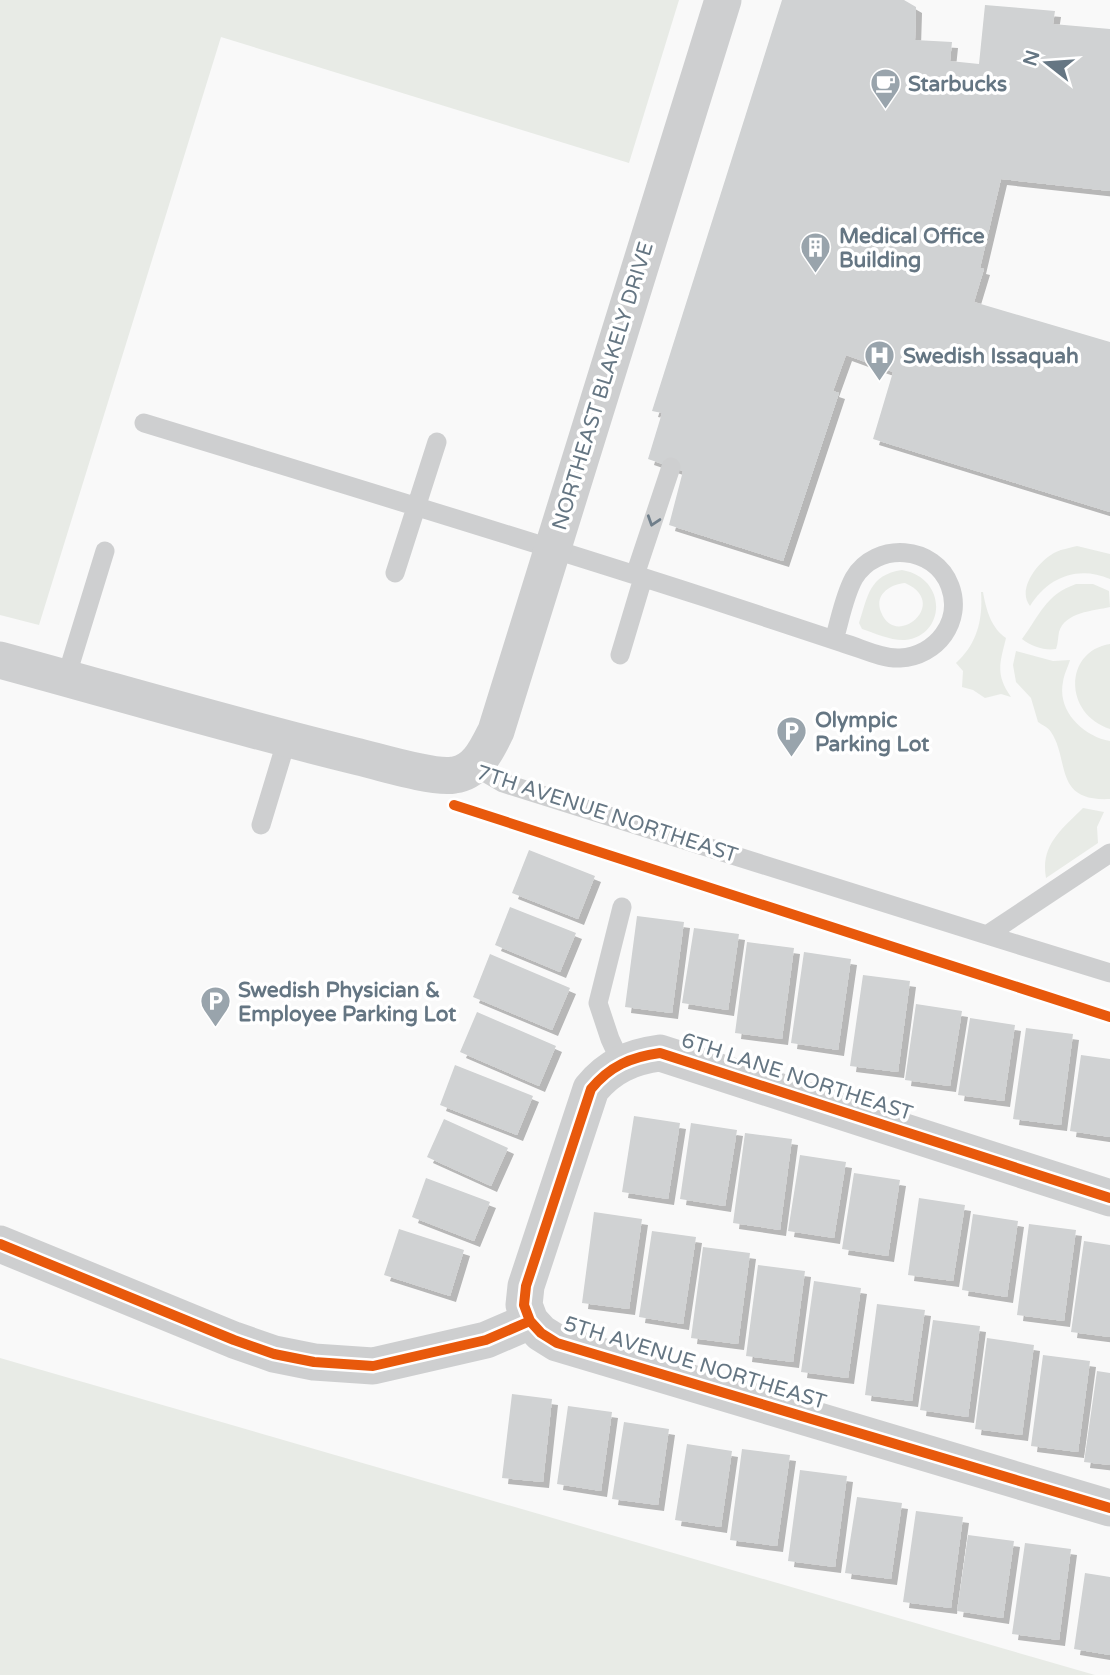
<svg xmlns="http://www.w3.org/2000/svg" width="1110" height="1675" font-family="'Varela Round',sans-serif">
  <defs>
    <filter id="shadow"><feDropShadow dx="6" dy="6" stdDeviation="0" flood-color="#0004"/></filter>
  </defs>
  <rect width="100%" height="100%" fill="#f9f9f9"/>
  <path fill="#e8ebe6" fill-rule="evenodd" d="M 0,0 L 679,0 L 629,163 L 221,37 L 39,625 L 0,615 Z
    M 1077,546 L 1110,554 L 1110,579 C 1078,565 1048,577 1030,606 C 1016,589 1039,560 1056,552 C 1062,549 1070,548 1077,546 Z
    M 902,570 C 948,578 946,636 905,640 C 892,641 874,633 862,629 L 859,623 C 868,596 869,575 902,570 ZM 905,583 C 951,603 895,650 881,612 C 874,595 890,584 905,583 Z
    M 1076,584 L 1093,584 L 1109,591 L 1110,607 C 1093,611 1065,612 1059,632 C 1058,637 1058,644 1056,649 C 1045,651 1031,646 1022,639 C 1040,615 1045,595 1076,584 Z
    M 981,592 L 983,592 C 986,609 991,628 1006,638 C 1000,663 995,674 1011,697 L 1001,694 L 985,698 L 973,690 L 962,687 L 963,671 L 956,663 C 977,644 983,620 981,592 Z
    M 1110,644 L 1110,729 C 1063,714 1064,651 1110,644 Z
    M 1016,651 L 1053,661 L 1070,660 C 1068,667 1064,674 1063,682 C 1057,711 1083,736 1110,741 L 1110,799 C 1053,802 1070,760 1051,732 C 1048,727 1042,725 1038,722 L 1031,698 L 1016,682 L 1013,665 Z
    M 1083,808 L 1104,812 L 1097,827 L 1098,843 L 1046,878 C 1040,845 1062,829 1083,808 Z
    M 0,1358 L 1095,1675 L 0,1675 Z"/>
  <path fill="#d0d2d3" filter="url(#shadow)" d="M 782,0 L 904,0 L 916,7 L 915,40 L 952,42 L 950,61 L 979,64 L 985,5 L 1055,11 L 1053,24 L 1110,29 L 1110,191 L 1001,179 L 980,268 L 984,269 L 974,302 L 1110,342 L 1110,512 L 873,439 L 893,372 L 846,355 L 833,391 L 839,393 L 783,561 L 669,525 L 683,471 L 648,459 L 662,413 L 652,411 Z
    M 529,850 L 595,876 L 578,919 L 512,893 Z
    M 510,907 L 576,933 L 560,972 L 495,945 Z
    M 637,916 L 684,922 L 672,1013 L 625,1007 Z
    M 694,928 L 739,934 L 728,1010 L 682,1003 Z
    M 747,942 L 794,948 L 782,1039 L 735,1033 Z
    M 804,952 L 851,959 L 838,1050 L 791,1043 Z
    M 490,954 L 570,988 L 552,1030 L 473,997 Z
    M 863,975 L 910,981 L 898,1072 L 850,1066 Z
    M 916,1004 L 962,1011 L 950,1086 L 905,1080 Z
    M 477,1012 L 556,1046 L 539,1086 L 460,1052 Z
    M 970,1018 L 1015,1025 L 1004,1101 L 958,1095 Z
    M 1026,1028 L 1073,1034 L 1061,1125 L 1013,1119 Z
    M 1081,1055 L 1110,1059 L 1110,1137 L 1070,1131 Z
    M 455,1065 L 533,1096 L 517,1135 L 440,1105 Z
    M 634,1116 L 680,1123 L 668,1199 L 622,1192 Z
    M 444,1119 L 508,1148 L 491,1186 L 427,1157 Z
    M 691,1123 L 737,1130 L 725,1206 L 680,1199 Z
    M 745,1133 L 792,1139 L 780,1230 L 733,1223 Z
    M 800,1155 L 846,1162 L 834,1238 L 788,1231 Z
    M 854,1173 L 900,1180 L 888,1256 L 842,1249 Z
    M 426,1178 L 490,1202 L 474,1241 L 412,1217 Z
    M 919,1198 L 965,1205 L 953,1281 L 908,1275 Z
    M 594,1212 L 642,1219 L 629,1309 L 582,1303 Z
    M 973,1214 L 1018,1221 L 1007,1297 L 962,1290 Z
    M 1029,1224 L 1076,1230 L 1064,1321 L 1017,1315 Z
    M 399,1229 L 464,1250 L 450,1296 L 384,1275 Z
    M 652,1231 L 696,1237 L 683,1324 L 639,1317 Z
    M 1084,1241 L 1110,1245 L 1110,1337 L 1071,1332 Z
    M 703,1247 L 750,1253 L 738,1344 L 691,1338 Z
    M 758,1265 L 805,1271 L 793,1362 L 746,1356 Z
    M 814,1281 L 861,1288 L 848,1378 L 801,1372 Z
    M 877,1304 L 925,1310 L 912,1401 L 865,1395 Z
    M 933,1320 L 980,1326 L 968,1417 L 920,1410 Z
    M 987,1338 L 1034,1345 L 1022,1435 L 975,1429 Z
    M 1043,1355 L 1090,1361 L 1078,1452 L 1031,1446 Z
    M 1097,1371 L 1110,1373 L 1110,1465 L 1084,1462 Z
    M 512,1394 L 552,1399 L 543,1482 L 502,1478 Z
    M 568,1406 L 612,1412 L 601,1491 L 557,1484 Z
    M 624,1422 L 669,1429 L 658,1505 L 612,1499 Z
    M 687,1444 L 732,1451 L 721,1527 L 675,1520 Z
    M 742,1449 L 790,1455 L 777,1546 L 730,1540 Z
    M 800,1470 L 847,1476 L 835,1567 L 788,1561 Z
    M 857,1497 L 902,1503 L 891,1579 L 845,1573 Z
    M 916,1511 L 963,1517 L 951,1608 L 903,1602 Z
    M 968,1535 L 1014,1541 L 1003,1618 L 957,1611 Z
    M 1025,1543 L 1071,1549 L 1059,1640 L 1012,1634 Z
    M 1085,1573 L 1110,1577 L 1110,1655 L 1074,1649 Z"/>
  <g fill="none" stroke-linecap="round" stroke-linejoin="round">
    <path stroke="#cecfd0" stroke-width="19" d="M 144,423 C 331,480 518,537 704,597 C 750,612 797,628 843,643 C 861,648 882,659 900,658 C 937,656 963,621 950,586 C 935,545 876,541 854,578 C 844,596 840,620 834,640
      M 395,573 L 437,442
      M 635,575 L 671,467
      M 620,655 L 643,578
      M 66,678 L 105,551
      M 474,766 L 503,783 L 987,935 L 1110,853
      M 261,825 L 287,739
      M 987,935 L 1110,973
      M 621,1063 L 610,1039 L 598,1003 L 622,907"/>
    <path stroke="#cecfd0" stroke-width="37" d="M 0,660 C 118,692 236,727 355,756 C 377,761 433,779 454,775 C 477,772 487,749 496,731 L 723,0
      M 0,1244 L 234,1340 L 274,1354 L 314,1362 L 373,1366 L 486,1340 L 530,1321 L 541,1333 L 557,1343 L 1110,1508
      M 530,1321 L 524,1305 L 526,1286 L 591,1089 C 610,1066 631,1057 660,1053 L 1110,1198"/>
    <defs>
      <path id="cycleway" d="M 454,805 L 1110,1017
        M 0,1244 L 234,1340 L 274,1354 L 314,1362 L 373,1366 L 486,1340 L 530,1321 L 541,1333 L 557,1343 L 1110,1508
        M 530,1321 L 524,1305 L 526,1286 L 591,1089 C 610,1066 631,1057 660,1053 L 1110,1198"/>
    </defs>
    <use href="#cycleway" stroke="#fff" stroke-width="15"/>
    <use href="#cycleway" stroke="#e8590c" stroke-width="10"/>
  </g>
  <defs><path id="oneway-chevron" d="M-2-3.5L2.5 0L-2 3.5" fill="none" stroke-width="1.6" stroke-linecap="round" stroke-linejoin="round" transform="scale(1.75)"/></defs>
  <use stroke="#707f8b" href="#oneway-chevron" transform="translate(653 521) rotate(108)"/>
  <defs>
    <symbol id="cafe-pin" viewBox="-11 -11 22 30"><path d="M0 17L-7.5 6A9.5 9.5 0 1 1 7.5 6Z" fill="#99a4ac" stroke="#fff"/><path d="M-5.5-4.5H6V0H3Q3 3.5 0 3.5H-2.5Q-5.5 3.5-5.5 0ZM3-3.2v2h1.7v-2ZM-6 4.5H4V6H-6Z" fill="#fff"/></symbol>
    <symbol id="building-pin" viewBox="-11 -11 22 30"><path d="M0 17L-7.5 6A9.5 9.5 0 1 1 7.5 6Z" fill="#99a4ac" stroke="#fff"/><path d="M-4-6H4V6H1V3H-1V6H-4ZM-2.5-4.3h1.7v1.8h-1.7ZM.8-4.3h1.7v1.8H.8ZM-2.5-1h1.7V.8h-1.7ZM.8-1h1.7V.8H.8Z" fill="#fff"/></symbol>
    <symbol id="hospital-pin" viewBox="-11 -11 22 30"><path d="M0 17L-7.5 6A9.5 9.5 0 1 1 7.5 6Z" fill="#99a4ac" stroke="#fff"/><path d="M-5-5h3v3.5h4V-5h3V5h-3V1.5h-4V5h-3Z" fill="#fff"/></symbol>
    <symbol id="parking-pin" viewBox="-11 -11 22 30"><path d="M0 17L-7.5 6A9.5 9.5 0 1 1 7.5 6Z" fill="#99a4ac" stroke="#fff"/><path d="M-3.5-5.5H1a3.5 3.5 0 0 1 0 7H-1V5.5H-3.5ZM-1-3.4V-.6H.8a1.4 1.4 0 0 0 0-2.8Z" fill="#fff"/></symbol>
  </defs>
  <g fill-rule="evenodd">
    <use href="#cafe-pin" x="868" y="66" width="35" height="47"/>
    <use href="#building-pin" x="798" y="230" width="35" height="47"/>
    <use href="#hospital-pin" x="862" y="338" width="35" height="47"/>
    <use href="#parking-pin" x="774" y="714" width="35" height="47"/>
    <use href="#parking-pin" x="198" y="984" width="35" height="47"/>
  </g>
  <g text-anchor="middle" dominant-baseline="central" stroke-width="7" stroke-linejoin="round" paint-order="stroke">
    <g font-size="21" font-weight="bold" fill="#657683" stroke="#fff" text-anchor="start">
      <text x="908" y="84">Starbucks</text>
      <text x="839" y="236">Medical Office<tspan x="839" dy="24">Building</tspan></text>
      <text x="903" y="356">Swedish Issaquah</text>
      <text x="815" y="720">Olympic<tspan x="815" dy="24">Parking Lot</tspan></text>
      <text x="238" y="990">Swedish Physician &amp;<tspan x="238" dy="24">Employee Parking Lot</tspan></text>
    </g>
    <g font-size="21" fill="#657683" stroke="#fff">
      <text transform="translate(603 386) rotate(-73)">NORTHEAST BLAKELY DRIVE</text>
      <text transform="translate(607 814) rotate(18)">7TH AVENUE NORTHEAST</text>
      <text transform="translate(797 1077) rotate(18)">6TH LANE NORTHEAST</text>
      <text transform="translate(695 1363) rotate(17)">5TH AVENUE NORTHEAST</text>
    </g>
  </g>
  <g transform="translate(1047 63) rotate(287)" stroke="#ffffff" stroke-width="5" paint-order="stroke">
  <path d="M0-5L12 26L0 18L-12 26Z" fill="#657683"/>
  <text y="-10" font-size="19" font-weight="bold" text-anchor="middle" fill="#657683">N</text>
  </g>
</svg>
